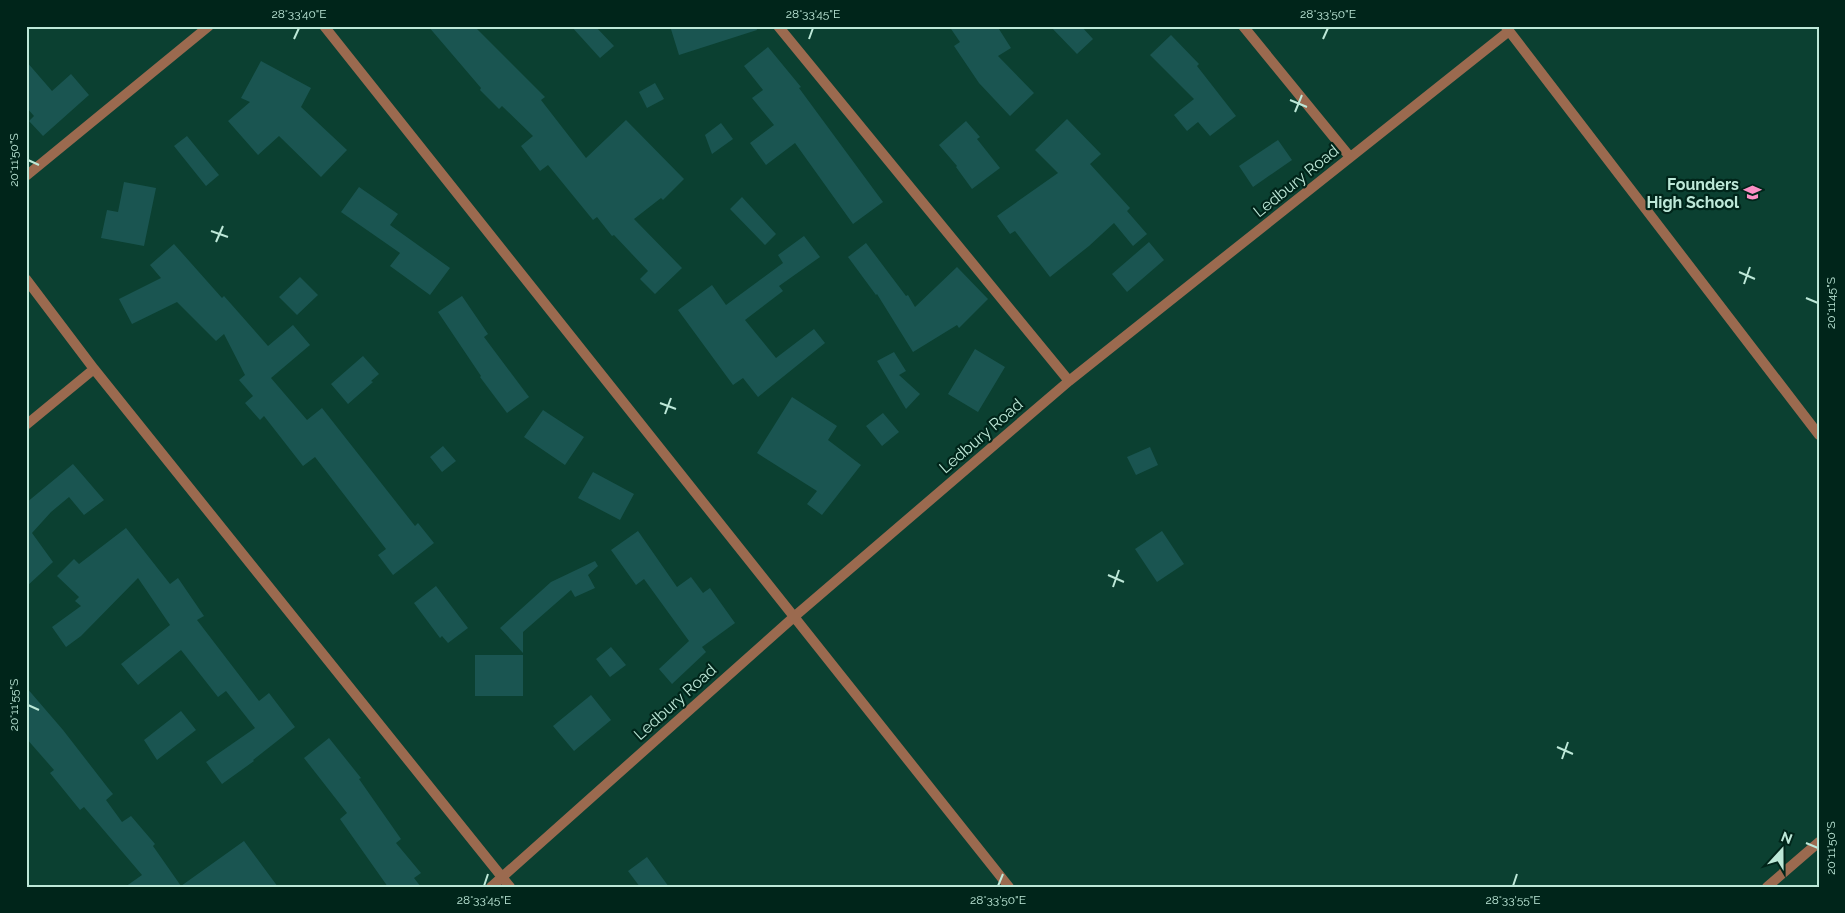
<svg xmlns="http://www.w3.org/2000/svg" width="1845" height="913" font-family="Raleway,sans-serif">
  <rect width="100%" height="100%" fill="#0b4031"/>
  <path fill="#1a5551" d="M 428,26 L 474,26 L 545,97 L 541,100 L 586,158 L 626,120 L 684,179 L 663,200 L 661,198 L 634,219 L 682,268 L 655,294 L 640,279 L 648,271 L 614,235 L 612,236 L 597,217 L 593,220 L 548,165 L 540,171 L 521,146 L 533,136 L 502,106 L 499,109 L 480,90 L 481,88 Z
    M 571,26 L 595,26 L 614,46 L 600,58 Z
    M 670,26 L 756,26 L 757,30 L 679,55 Z
    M 949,26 L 997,26 L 1011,48 L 998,56 L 1034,93 L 1010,116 L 979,83 L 954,46 L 960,42 Z
    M 1050,26 L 1081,26 L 1093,39 L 1077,54 Z
    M 1171,35 L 1199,64 L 1197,66 L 1236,116 L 1210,136 L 1198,122 L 1187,131 L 1174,115 L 1194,99 L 1150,55 Z
    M 768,47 L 801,87 L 799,88 L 883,202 L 853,224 L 795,143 L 766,165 L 750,143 L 774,125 L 752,98 L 763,90 L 744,66 Z
    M 26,61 L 52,91 L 71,74 L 89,95 L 43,136 L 29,121 L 34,116 L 26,107 Z
    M 261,61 L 311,88 L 301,107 L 347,150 L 321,177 L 279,136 L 258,155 L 228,121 L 250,102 L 241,98 Z
    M 655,83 L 664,99 L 647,108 L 639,92 Z
    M 1067,119 L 1101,154 L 1090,164 L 1130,208 L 1127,211 L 1147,234 L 1133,246 L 1114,223 L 1089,246 L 1050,277 L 1015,231 L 1010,234 L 997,216 L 1058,173 L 1035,150 Z
    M 966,121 L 980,137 L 977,139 L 1000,168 L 972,189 L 956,167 L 957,166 L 939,145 Z
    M 721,123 L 733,139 L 712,154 L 705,135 Z
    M 187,136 L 219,175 L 206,186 L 174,146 Z
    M 1278,140 L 1292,160 L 1253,187 L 1239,166 Z
    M 124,182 L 156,188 L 144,246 L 101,238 L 107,210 L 118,212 Z
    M 359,187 L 398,214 L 390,225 L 450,268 L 430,295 L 390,266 L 400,253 L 341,212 Z
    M 742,197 L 776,234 L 765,245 L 730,209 Z
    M 804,236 L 820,257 L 779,286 L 783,291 L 745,320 L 776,358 L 814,329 L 825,343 L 758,397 L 743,378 L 733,385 L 678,310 L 712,285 L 726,305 L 783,263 L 778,255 Z
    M 1149,242 L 1164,260 L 1127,292 L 1112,274 Z
    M 866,243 L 906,296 L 908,295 L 915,307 L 957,267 L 988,299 L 959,328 L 957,325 L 913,352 L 877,294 L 876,295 L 848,257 Z
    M 174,244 L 222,298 L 224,296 L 268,346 L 293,325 L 310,345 L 271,378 L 307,420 L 322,408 L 415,526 L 418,523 L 434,543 L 393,575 L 378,555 L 386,549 L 315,457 L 303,466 L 264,416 L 260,420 L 245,403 L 253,396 L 239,380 L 245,375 L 224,334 L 216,341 L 177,302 L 132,324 L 119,299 L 161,278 L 150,265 Z
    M 300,277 L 318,295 L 297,315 L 279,297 Z
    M 462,296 L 488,334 L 484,337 L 529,397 L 507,413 L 480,377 L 481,376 L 438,312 Z
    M 975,349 L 1005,367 L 978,412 L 948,394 Z
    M 894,352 L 906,371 L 899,375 L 920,394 L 906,409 L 877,361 Z
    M 363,356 L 379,374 L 371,381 L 373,382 L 348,404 L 331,384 Z
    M 792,397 L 837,426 L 828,440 L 861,465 L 822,515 L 807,504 L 817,491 L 757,453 Z
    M 543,410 L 584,437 L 565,465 L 524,437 Z
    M 883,413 L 899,432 L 882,446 L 866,426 Z
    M 443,446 L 456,461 L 442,472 L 430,457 Z
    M 1150,447 L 1158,465 L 1136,475 L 1127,457 Z
    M 73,464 L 104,500 L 84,515 L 69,497 L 51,512 L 32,533 L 53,562 L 26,587 L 26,503 Z
    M 593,472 L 634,494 L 620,520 L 578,498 Z
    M 126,528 L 170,584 L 178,578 L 204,616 L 197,620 L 259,701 L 269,693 L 295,727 L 253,760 L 254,761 L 222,784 L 206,762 L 255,728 L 226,691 L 218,697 L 181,650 L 138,685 L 121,664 L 170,625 L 138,578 L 81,636 L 66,647 L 52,627 L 81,606 L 75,601 L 79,597 L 57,576 L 74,559 L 79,564 Z
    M 638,531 L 677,587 L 691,577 L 703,593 L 710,588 L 735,623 L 702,647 L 706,652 L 672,684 L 659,669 L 689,641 L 644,579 L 636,585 L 611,550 Z
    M 1162,531 L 1184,564 L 1157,582 L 1135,549 Z
    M 595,561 L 598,566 L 588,575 L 595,588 L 575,597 L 571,590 L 523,632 L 523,653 L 500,628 L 551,582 Z
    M 436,586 L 468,628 L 448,643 L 442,636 L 440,638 L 414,603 Z
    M 611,647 L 626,665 L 610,677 L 596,659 Z
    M 475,655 L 523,655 L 523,696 L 475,696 Z
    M 26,687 L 63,730 L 108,788 L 113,794 L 106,800 L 122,822 L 131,816 L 155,844 L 153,846 L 181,886 L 244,841 L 278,887 L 125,887 L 142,875 L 84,807 L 80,810 L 50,773 L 54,770 L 26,738 Z
    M 591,695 L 611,720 L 574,751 L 553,726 Z
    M 181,711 L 196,730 L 157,760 L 144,740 Z
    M 329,738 L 361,778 L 359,779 L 401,839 L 396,843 L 421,873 L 414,878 L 421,887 L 388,887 L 340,819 L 347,813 L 304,758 Z
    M 647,857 L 669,887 L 640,887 L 628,871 Z"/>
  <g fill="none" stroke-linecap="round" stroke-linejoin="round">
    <path stroke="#9b6a4f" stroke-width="10" d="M 324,26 L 1009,887
      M 778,26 L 1069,381
      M 1243,26 L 1350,157
      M 1506,27 L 1819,435
      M 26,176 L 209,26
      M 26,279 L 94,369 L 510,887
      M 26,425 L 94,369
      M 491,887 L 795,616 L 1069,381 L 1509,31
      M 1767,887 L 1819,842"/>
  </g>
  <path fill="none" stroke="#bde8d8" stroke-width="2" d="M 294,39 L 299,28M 809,39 L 813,28M 1323,39 L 1328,28M 1290,100 L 1307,107M 1295,112 L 1302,95M 28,160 L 39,165M 211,231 L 228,237M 216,242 L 223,226M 1739,272 L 1755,279M 1744,284 L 1750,267M 1806,298 L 1818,303M 660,403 L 676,409M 665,414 L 671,398M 1108,575 L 1124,582M 1113,587 L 1119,570M 28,705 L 39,710M 1557,747 L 1573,754M 1562,759 L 1568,742M 1806,843 L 1818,848M 484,886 L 488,874M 998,886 L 1003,874M 1513,886 L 1517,874"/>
  <defs>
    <symbol id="school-bare" viewBox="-9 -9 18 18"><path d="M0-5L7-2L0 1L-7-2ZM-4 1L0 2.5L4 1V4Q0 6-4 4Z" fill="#fb8fc5" stroke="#00251a" stroke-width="2.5" paint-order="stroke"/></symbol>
  </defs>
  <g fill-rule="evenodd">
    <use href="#school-bare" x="1740" y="180" width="25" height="25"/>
  </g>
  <g text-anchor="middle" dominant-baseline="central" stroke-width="4.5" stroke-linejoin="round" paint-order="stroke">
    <g font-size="16" fill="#bde8d8" stroke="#00251a">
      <text transform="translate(1296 181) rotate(-39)">Ledbury Road</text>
      <text transform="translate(981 436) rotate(-41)">Ledbury Road</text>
      <text transform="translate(675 702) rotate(-42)">Ledbury Road</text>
    </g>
    <g font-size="16" font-weight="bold" fill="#bde8d8" stroke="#00251a" text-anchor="end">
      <text x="1739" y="184">Founders<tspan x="1739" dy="18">High School</tspan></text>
    </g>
  </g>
  <rect width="1845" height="913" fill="none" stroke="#00251a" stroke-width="55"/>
  <g transform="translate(1782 850) rotate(21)" stroke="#00251a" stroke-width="4" paint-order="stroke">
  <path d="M0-4L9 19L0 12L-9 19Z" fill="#bde8d8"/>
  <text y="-8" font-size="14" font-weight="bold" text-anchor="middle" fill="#bde8d8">N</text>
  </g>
  <rect x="28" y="28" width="1790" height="858" fill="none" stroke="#bde8d8" stroke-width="2"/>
  <g font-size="12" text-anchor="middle" fill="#bde8d8">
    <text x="299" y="18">28°33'40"E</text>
    <text x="813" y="18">28°33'45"E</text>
    <text x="1328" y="18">28°33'50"E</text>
    <text transform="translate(14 160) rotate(-90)" y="4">20°11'50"S</text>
    <text transform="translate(1831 303) rotate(-90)" y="4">20°11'45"S</text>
    <text transform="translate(14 705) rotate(-90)" y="4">20°11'55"S</text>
    <text transform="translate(1831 848) rotate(-90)" y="4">20°11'50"S</text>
    <text x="484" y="904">28°33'45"E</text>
    <text x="998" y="904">28°33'50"E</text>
    <text x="1513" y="904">28°33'55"E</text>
  </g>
</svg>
